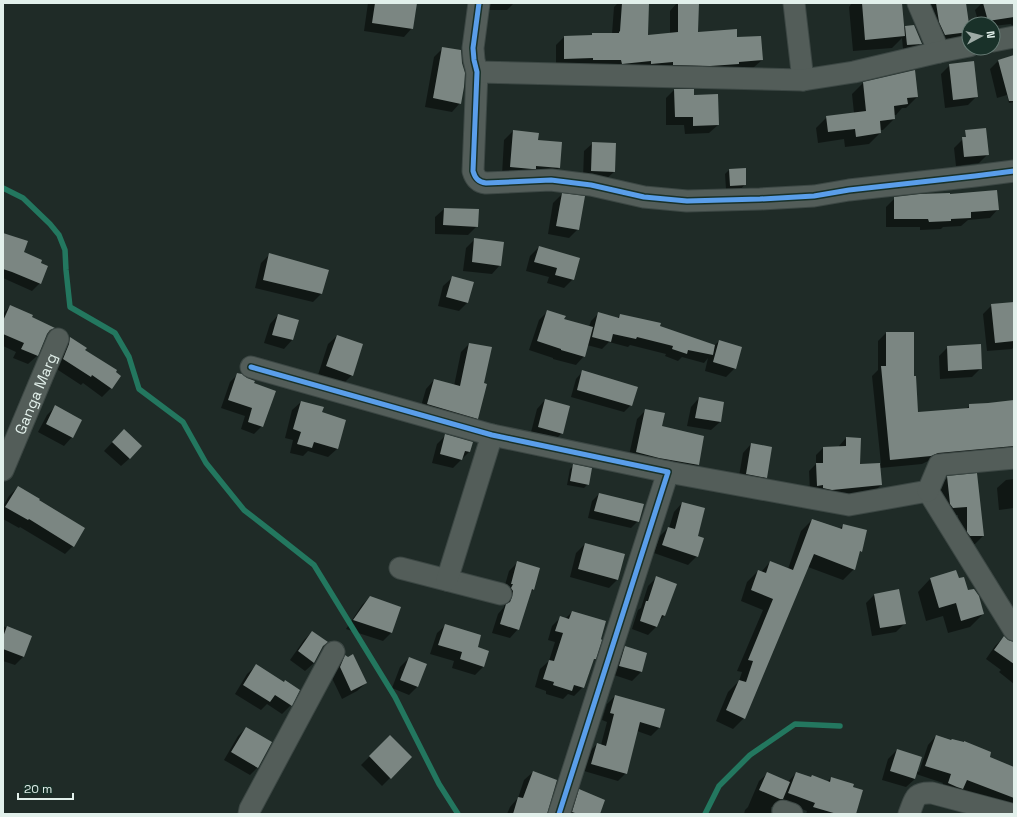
<svg xmlns="http://www.w3.org/2000/svg" width="1017" height="817" font-family="'Space Grotesk',sans-serif">
  <rect width="100%" height="100%" fill="#1f2b27"/>
  <path fill="#0007" d="M 368,3 L 416,3 L 412,28 L 404,37 L 364,31 Z
    M 484,3 L 514,3 L 507,10 L 484,10 Z
    M 618,3 L 648,3 L 647,36 L 670,34 L 670,11 L 677,3 L 698,3 L 697,33 L 736,38 L 762,60 L 753,68 L 732,70 L 556,67 L 556,45 L 564,37 L 612,34 L 614,7 Z
    M 852,3 L 901,3 L 903,29 L 905,27 L 921,43 L 917,47 L 903,49 L 902,38 L 892,48 L 853,51 L 849,7 Z
    M 926,3 L 962,3 L 969,32 L 961,40 L 937,43 Z
    M 982,3 L 1014,3 L 1014,25 L 1012,26 L 1011,24 L 993,26 L 993,24 L 979,24 L 975,10 Z
    M 443,48 L 460,103 L 452,112 L 425,107 L 434,57 Z
    M 1014,56 L 1014,102 L 1009,103 L 1007,95 L 997,98 L 990,69 L 999,60 Z
    M 950,65 L 977,96 L 968,105 L 945,108 L 941,74 Z
    M 863,83 L 917,97 L 906,108 L 902,108 L 896,115 L 894,115 L 894,119 L 883,130 L 880,130 L 880,133 L 869,144 L 845,147 L 844,139 L 818,143 L 816,128 L 827,117 L 854,113 L 852,94 Z
    M 674,90 L 693,96 L 718,125 L 709,133 L 685,134 L 684,125 L 666,125 L 666,98 Z
    M 513,131 L 537,141 L 561,143 L 559,168 L 550,177 L 502,175 L 504,140 Z
    M 963,139 L 988,154 L 979,163 L 956,166 L 954,148 Z
    M 593,143 L 614,172 L 605,180 L 583,179 L 584,151 Z
    M 729,170 L 745,184 L 741,189 L 726,189 L 725,174 Z
    M 562,194 L 578,229 L 569,238 L 548,234 L 553,203 Z
    M 895,198 L 998,209 L 990,218 L 968,220 L 961,226 L 943,227 L 941,229 L 920,230 L 920,227 L 886,227 L 886,207 Z
    M 444,209 L 477,226 L 468,235 L 435,234 L 435,217 Z
    M 3,234 L 23,253 L 40,283 L 32,291 L 3,278 Z
    M 475,239 L 500,265 L 492,274 L 463,271 L 466,248 Z
    M 539,247 L 573,279 L 564,288 L 547,283 L 549,277 L 526,271 L 530,256 Z
    M 270,254 L 321,294 L 313,302 L 255,288 L 261,263 Z
    M 452,278 L 467,303 L 459,311 L 438,306 L 443,286 Z
    M 1014,303 L 1014,347 L 1012,349 L 987,351 L 983,314 L 992,305 Z
    M 10,306 L 31,318 L 53,328 L 45,336 L 37,356 L 28,364 L 13,358 L 16,352 L 3,346 L 3,314 Z
    M 548,311 L 563,320 L 589,327 L 591,321 L 599,313 L 617,318 L 620,316 L 659,327 L 714,346 L 719,341 L 735,368 L 726,377 L 705,371 L 708,358 L 704,363 L 682,357 L 678,361 L 665,356 L 666,354 L 630,345 L 628,347 L 609,342 L 602,349 L 587,345 L 584,356 L 576,365 L 553,359 L 553,358 L 529,350 L 539,320 Z
    M 278,315 L 298,321 L 292,340 L 284,349 L 264,343 L 270,324 Z
    M 886,333 L 913,378 L 917,413 L 966,409 L 970,405 L 1014,401 L 1014,457 L 1004,454 L 928,461 L 922,464 L 880,468 L 881,485 L 874,492 L 824,497 L 810,492 L 809,471 L 816,464 L 816,455 L 823,448 L 839,447 L 839,446 L 846,438 L 859,465 L 881,464 L 872,376 L 878,370 L 878,341 Z
    M 337,336 L 352,375 L 343,384 L 318,375 L 328,344 Z
    M 70,338 L 84,350 L 114,372 L 111,388 L 102,397 L 83,383 L 81,385 L 55,368 L 62,347 Z
    M 469,344 L 477,418 L 469,427 L 419,413 L 426,389 L 434,380 L 454,386 L 461,352 Z
    M 948,347 L 981,368 L 972,377 L 940,379 L 939,356 Z
    M 583,371 L 631,405 L 624,412 L 571,397 L 576,379 Z
    M 238,374 L 253,384 L 262,426 L 254,434 L 241,429 L 245,416 L 221,408 L 230,382 Z
    M 699,398 L 720,422 L 711,430 L 687,426 L 691,407 Z
    M 545,400 L 562,433 L 553,442 L 530,436 L 537,409 Z
    M 301,402 L 321,413 L 337,449 L 328,457 L 308,451 L 303,456 L 290,453 L 293,440 L 285,438 L 292,410 Z
    M 55,407 L 72,437 L 64,446 L 38,432 L 47,415 Z
    M 646,410 L 661,427 L 703,437 L 698,465 L 689,474 L 628,460 L 637,419 Z
    M 124,430 L 130,458 L 121,466 L 104,451 Z
    M 446,435 L 469,452 L 453,468 L 432,463 L 437,444 Z
    M 751,444 L 766,477 L 757,486 L 738,482 L 743,453 Z
    M 574,465 L 588,484 L 584,488 L 567,485 L 570,469 Z
    M 976,475 L 983,536 L 975,544 L 961,544 L 959,541 L 958,515 L 944,516 L 942,513 L 939,486 L 948,477 Z
    M 1014,479 L 1014,508 L 999,510 L 997,488 L 1006,480 Z
    M 18,487 L 73,546 L 65,554 L 20,527 L 19,528 L 3,519 L 3,506 L 9,496 Z
    M 599,494 L 638,521 L 631,528 L 588,518 L 592,501 Z
    M 682,503 L 697,536 L 697,556 L 688,565 L 654,553 L 660,536 L 668,528 L 669,528 L 674,512 Z
    M 812,520 L 839,529 L 844,525 L 861,551 L 858,554 L 854,569 L 843,580 L 808,567 L 744,718 L 733,729 L 716,721 L 728,692 L 739,681 L 742,672 L 737,671 L 763,610 L 741,601 L 747,582 L 758,571 L 761,572 L 770,562 L 788,569 L 801,531 Z
    M 585,544 L 617,580 L 609,588 L 570,577 L 576,553 Z
    M 518,562 L 539,568 L 533,590 L 529,593 L 518,629 L 510,638 L 492,633 L 498,614 L 504,607 L 503,592 L 509,571 Z
    M 656,578 L 675,584 L 664,616 L 658,622 L 657,626 L 648,635 L 632,629 L 638,610 L 641,608 L 648,586 Z
    M 930,579 L 958,579 L 983,614 L 970,627 L 948,633 L 943,616 L 926,621 L 918,592 Z
    M 874,595 L 905,623 L 896,632 L 872,636 L 866,603 Z
    M 370,597 L 400,607 L 391,633 L 383,641 L 346,629 L 362,605 Z
    M 572,612 L 595,658 L 593,661 L 583,687 L 574,696 L 568,694 L 563,699 L 546,694 L 546,691 L 535,687 L 540,669 L 549,661 L 555,642 L 548,640 L 552,626 L 560,618 L 565,619 Z
    M 446,625 L 476,648 L 484,666 L 475,675 L 452,668 L 454,661 L 430,654 L 437,633 Z
    M 3,626 L 31,637 L 23,657 L 15,665 L 3,661 Z
    M 312,632 L 323,646 L 314,663 L 305,671 L 290,660 L 304,640 Z
    M 1004,637 L 1008,642 L 1014,643 L 1014,684 L 999,672 L 1001,670 L 986,659 L 995,646 Z
    M 625,648 L 646,654 L 641,672 L 632,681 L 611,674 L 617,656 Z
    M 345,656 L 366,683 L 357,691 L 342,699 L 331,676 L 337,664 Z
    M 409,658 L 418,686 L 409,695 L 392,688 L 400,667 Z
    M 256,666 L 283,683 L 285,681 L 299,690 L 291,705 L 282,714 L 267,704 L 261,710 L 235,694 L 247,674 Z
    M 615,696 L 664,710 L 659,728 L 651,736 L 637,731 L 626,773 L 618,781 L 584,771 L 589,752 L 597,744 L 601,745 L 607,722 L 602,720 L 607,704 Z
    M 246,728 L 258,767 L 250,775 L 224,760 L 238,736 Z
    M 390,736 L 411,757 L 382,786 L 361,765 Z
    M 936,736 L 1014,768 L 1014,810 L 961,790 L 954,797 L 940,792 L 943,783 L 916,774 L 915,779 L 906,787 L 882,780 L 888,759 L 897,750 L 917,771 L 919,772 L 928,745 Z
    M 533,772 L 546,814 L 507,814 L 510,807 L 518,798 L 524,780 Z
    M 768,773 L 788,782 L 796,773 L 827,782 L 831,778 L 852,788 L 855,814 L 806,814 L 807,811 L 780,801 L 774,807 L 771,807 L 771,814 L 744,814 L 745,810 L 748,807 L 759,781 Z
    M 580,791 L 599,814 L 566,814 L 571,799 Z"/>
  <g fill="none" stroke-linecap="round" stroke-linejoin="round">
    <path stroke="#23775f" stroke-width="5.5" d="M 3,188 L 23,198 L 50,224 L 59,235 L 65,250 L 66,270 L 70,307 L 115,333 L 129,357 L 139,389 L 183,422 L 206,463 L 244,510 L 271,531 L 314,565 L 395,697 L 439,784 L 458,814
      M 705,814 L 719,786 L 750,755 L 795,724 L 840,726"/>
  </g>
  <path fill="#7b8682" d="M 375,3 L 417,3 L 413,29 L 372,23 Z
    M 622,3 L 649,3 L 648,35 L 678,32 L 678,3 L 699,3 L 698,32 L 737,29 L 737,37 L 761,36 L 763,60 L 739,62 L 739,64 L 710,66 L 673,65 L 673,62 L 651,64 L 651,61 L 622,64 L 621,60 L 593,60 L 593,58 L 564,59 L 564,36 L 592,35 L 592,33 L 619,33 L 619,32 L 620,31 Z
    M 862,3 L 902,3 L 905,36 L 865,40 Z
    M 936,3 L 966,3 L 969,24 L 969,32 L 945,35 L 939,22 Z
    M 983,3 L 1014,3 L 1014,17 L 988,21 Z
    M 914,25 L 922,44 L 907,45 L 905,26 Z
    M 442,47 L 461,50 L 462,63 L 465,73 L 464,87 L 461,104 L 433,98 Z
    M 1014,55 L 1014,101 L 1009,101 L 998,60 Z
    M 974,61 L 978,97 L 953,100 L 949,64 Z
    M 915,70 L 918,97 L 907,98 L 908,104 L 894,106 L 895,119 L 880,121 L 881,133 L 856,137 L 855,129 L 828,132 L 826,116 L 866,111 L 863,82 Z
    M 674,89 L 694,89 L 694,95 L 718,94 L 719,125 L 693,126 L 693,117 L 675,117 Z
    M 986,128 L 989,155 L 964,157 L 962,137 L 966,137 L 965,130 Z
    M 513,130 L 539,133 L 538,140 L 562,142 L 560,168 L 536,166 L 536,169 L 532,169 L 510,167 Z
    M 592,142 L 616,143 L 615,172 L 591,171 Z
    M 746,168 L 746,185 L 730,186 L 729,169 Z
    M 997,190 L 999,210 L 971,212 L 971,218 L 951,219 L 951,221 L 929,222 L 928,219 L 894,219 L 894,197 L 920,194 L 950,193 L 950,194 Z
    M 562,193 L 585,196 L 579,230 L 556,226 Z
    M 444,208 L 479,209 L 478,227 L 443,225 Z
    M 3,233 L 28,241 L 24,252 L 42,260 L 41,263 L 48,266 L 41,284 L 12,272 L 3,269 Z
    M 474,238 L 504,242 L 501,266 L 472,262 Z
    M 539,246 L 580,258 L 574,280 L 555,275 L 557,268 L 534,262 Z
    M 269,253 L 329,270 L 322,294 L 263,280 Z
    M 452,276 L 474,282 L 468,303 L 446,297 Z
    M 1014,302 L 1014,341 L 995,343 L 991,304 Z
    M 10,305 L 33,315 L 32,317 L 55,328 L 50,330 L 47,334 L 38,356 L 21,349 L 24,343 L 3,334 L 3,321 Z
    M 547,310 L 566,316 L 564,319 L 593,327 L 585,357 L 561,350 L 561,349 L 537,341 Z
    M 598,312 L 619,318 L 620,314 L 661,323 L 660,326 L 715,345 L 713,355 L 688,350 L 687,354 L 672,349 L 673,346 L 637,337 L 636,339 L 613,334 L 611,342 L 592,337 Z
    M 278,314 L 299,320 L 293,340 L 272,335 Z
    M 886,332 L 914,332 L 914,376 L 916,376 L 918,412 L 969,408 L 969,404 L 988,403 L 1014,400 L 1014,446 L 938,453 L 931,456 L 890,460 L 881,366 L 886,366 Z
    M 337,335 L 363,344 L 353,376 L 326,366 Z
    M 70,337 L 87,348 L 85,350 L 117,370 L 116,372 L 121,376 L 112,389 L 92,375 L 91,377 L 63,359 L 69,344 Z
    M 719,340 L 742,347 L 736,369 L 713,362 Z
    M 469,343 L 492,347 L 484,383 L 487,384 L 478,419 L 427,404 L 434,379 L 460,386 Z
    M 981,344 L 982,369 L 948,371 L 947,346 Z
    M 582,370 L 638,387 L 632,406 L 577,390 Z
    M 237,373 L 242,374 L 247,378 L 255,381 L 254,383 L 276,391 L 263,427 L 248,422 L 252,408 L 228,400 Z
    M 699,397 L 724,402 L 721,422 L 695,418 Z
    M 545,399 L 570,406 L 563,434 L 538,427 Z
    M 301,401 L 324,407 L 322,412 L 346,420 L 338,449 L 314,442 L 312,448 L 297,444 L 301,432 L 293,429 Z
    M 55,405 L 82,420 L 73,438 L 46,424 Z
    M 645,409 L 665,413 L 662,426 L 704,436 L 699,465 L 659,458 L 636,452 Z
    M 124,429 L 142,446 L 130,459 L 112,442 Z
    M 445,434 L 473,442 L 470,452 L 465,451 L 462,460 L 440,454 Z
    M 846,437 L 861,438 L 860,464 L 880,463 L 882,485 L 832,490 L 823,488 L 823,485 L 817,486 L 816,463 L 823,463 L 823,447 L 846,446 Z
    M 751,443 L 772,447 L 767,478 L 746,474 Z
    M 573,464 L 592,468 L 589,485 L 570,481 Z
    M 977,473 L 984,536 L 970,536 L 967,532 L 967,507 L 953,508 L 950,504 L 947,476 Z
    M 18,486 L 40,499 L 39,500 L 85,528 L 74,547 L 29,519 L 28,520 L 5,507 Z
    M 599,493 L 644,504 L 639,522 L 594,511 Z
    M 682,502 L 705,508 L 698,536 L 704,538 L 698,557 L 662,545 L 668,527 L 675,529 Z
    M 812,519 L 842,529 L 843,524 L 867,530 L 862,552 L 860,551 L 855,570 L 814,554 L 745,719 L 726,710 L 739,680 L 746,682 L 753,661 L 748,660 L 773,599 L 751,590 L 758,570 L 766,573 L 770,561 L 793,570 Z
    M 585,543 L 625,554 L 618,580 L 578,569 Z
    M 517,561 L 540,568 L 534,590 L 532,589 L 519,630 L 500,624 L 506,604 L 510,602 L 512,597 L 513,591 L 511,588 L 513,584 L 511,584 Z
    M 956,570 L 959,578 L 964,577 L 968,590 L 974,589 L 979,596 L 984,614 L 961,621 L 956,603 L 939,608 L 930,578 Z
    M 656,576 L 677,584 L 665,616 L 662,615 L 657,627 L 640,621 L 646,601 L 648,601 Z
    M 899,589 L 906,624 L 880,628 L 874,594 Z
    M 370,596 L 401,607 L 392,633 L 353,620 Z
    M 572,611 L 606,621 L 601,639 L 602,640 L 596,659 L 594,659 L 584,688 L 574,685 L 572,691 L 553,685 L 554,682 L 543,679 L 549,660 L 554,661 L 563,633 L 555,631 L 560,616 L 569,619 Z
    M 445,624 L 481,635 L 478,647 L 489,651 L 484,667 L 460,659 L 462,652 L 438,645 Z
    M 7,626 L 32,636 L 24,657 L 3,649 L 3,637 Z
    M 312,631 L 328,642 L 323,646 L 314,663 L 298,651 Z
    M 1004,636 L 1008,640 L 1014,642 L 1014,664 L 994,650 Z
    M 625,646 L 647,653 L 642,672 L 619,666 Z
    M 353,654 L 367,683 L 351,691 L 340,667 L 345,655 L 348,657 Z
    M 409,657 L 427,664 L 418,687 L 400,680 Z
    M 256,664 L 284,682 L 285,680 L 300,690 L 292,706 L 275,695 L 270,702 L 243,685 Z
    M 615,695 L 665,709 L 660,728 L 640,722 L 627,774 L 591,764 L 597,743 L 606,746 L 614,714 L 610,713 Z
    M 246,727 L 272,742 L 258,768 L 231,752 Z
    M 390,735 L 412,757 L 391,779 L 369,756 Z
    M 936,735 L 951,740 L 952,739 L 964,742 L 964,741 L 991,752 L 990,757 L 1014,767 L 1014,798 L 967,780 L 963,789 L 957,787 L 948,783 L 951,774 L 925,766 Z
    M 897,749 L 922,757 L 915,779 L 890,771 Z
    M 533,771 L 557,780 L 547,814 L 513,814 L 518,797 L 523,798 Z
    M 767,772 L 790,782 L 783,799 L 780,799 L 759,790 Z
    M 796,772 L 811,777 L 812,775 L 830,782 L 831,777 L 854,784 L 853,787 L 863,790 L 856,814 L 837,814 L 813,807 L 815,803 L 788,793 Z
    M 579,789 L 605,800 L 600,814 L 578,814 L 572,812 Z"/>
  <g fill="none" stroke-linecap="round" stroke-linejoin="round">
    <defs>
      <g id="street">
        <path d="M 479,3 L 473,48 L 474,60 L 477,72 L 473,171 C 475,178 478,182 486,183 L 551,180 L 591,185 L 644,197 L 687,201 L 760,199 L 814,196 L 849,190 L 975,176 L 1014,171"/>
        <path d="M 794,3 L 803,80"/>
        <path d="M 918,3 L 939,52"/>
        <path d="M 993,41 L 1014,37"/>
        <path d="M 477,72 L 803,80 L 854,72 L 939,52 L 969,46"/>
        <path d="M 251,367 L 492,435 L 668,472 L 559,814"/>
        <path id="s1" d="M 3,470 L 58,339"/>
        <path d="M 668,472 L 849,505 L 928,491 L 1014,630"/>
        <path d="M 928,491 L 939,465 L 1014,458"/>
        <path d="M 400,568 L 501,594"/>
        <path d="M 447,580 L 492,435"/>
        <path d="M 783,811 L 792,814"/>
        <path d="M 249,814 L 250,809 L 334,652"/>
        <path d="M 909,814 C 915,799 914,792 932,793 L 1011,814"/>
      </g>
    </defs>
    <use href="#street" stroke="#3c4744" stroke-width="23"/>
    <use href="#street" stroke="#535d59" stroke-width="21"/>
    <defs>
      <path id="cycleway" d="M 479,3 L 473,48 L 474,60 L 477,72 L 473,171 C 475,178 478,182 486,183 L 551,180 L 591,185 L 644,197 L 687,201 L 760,199 L 814,196 L 849,190 L 975,176 L 1014,171
        M 251,367 L 492,435 L 668,472 L 559,814"/>
    </defs>
    <use href="#cycleway" stroke="#193129" stroke-width="8"/>
    <use href="#cycleway" stroke="#5a9eea" stroke-width="5"/>
  </g>
  <g text-anchor="middle" dominant-baseline="central" stroke-width="4" stroke-linejoin="round" paint-order="stroke">
    <g font-size="15" fill="#e2f0eb" stroke="#193129">
      <text stroke="none"><textPath href="#s1" startOffset="83">Ganga Marg</textPath></text>
    </g>
  </g>
  <rect width="1017" height="817" fill="none" stroke="#e2f0eb" stroke-width="8"/>
  <g transform="translate(981 36) rotate(83)"><circle r="19" fill="#193129" stroke="#697d77"/>
  <path d="M0-3L7 15L0 10L-7 15Z" fill="#9eaba6"/>
  <text y="-6" font-size="11" font-weight="bold" text-anchor="middle" fill="#e2f0eb">N</text>
  </g>
  <path d="M18 793v6h55v-6" fill="none" stroke="#e2f0eb" stroke-width="2"/>
  <text x="24" y="793" font-size="12" fill="#e2f0eb" stroke="#193129" stroke-width="3" paint-order="stroke">20 m</text>
</svg>
